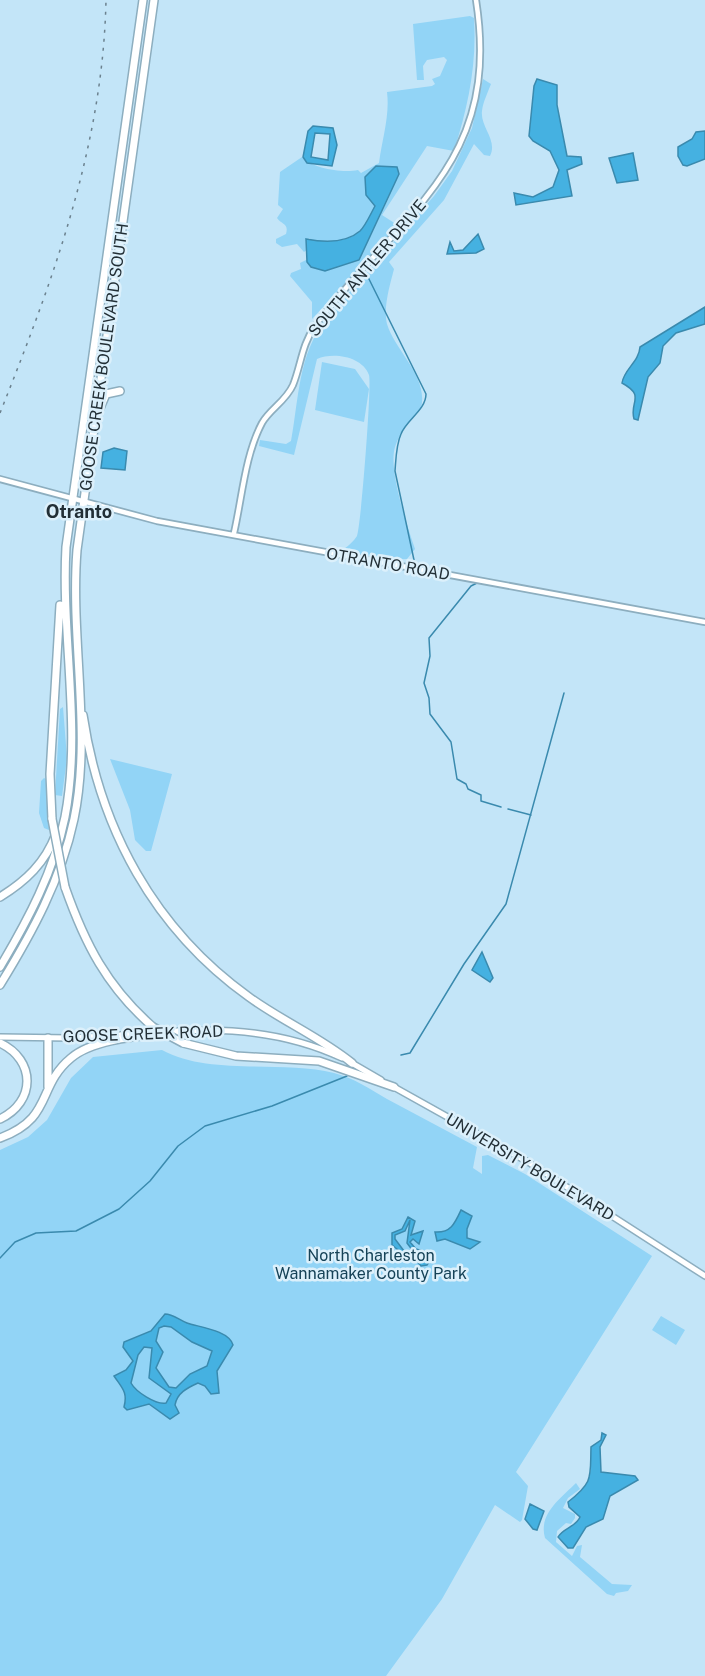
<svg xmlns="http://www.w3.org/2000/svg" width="705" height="1676" font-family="'Public Sans',sans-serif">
  <rect width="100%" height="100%" fill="#c3e5f8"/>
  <path fill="#92d4f6" d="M 470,16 L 474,18 C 477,66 468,106 454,151 L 427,146 L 382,215 L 399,226 L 312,319 L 312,302 L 290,276 L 291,273 L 301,269 L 300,263 L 308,259 L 325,271 L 359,260 L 390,195 L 390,169 L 386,169 L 365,184 L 366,193 L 375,206 C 371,213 366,226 360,231 C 348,240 321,247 309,238 L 306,245 L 308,249 L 304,252 L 297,244 L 282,247 L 276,243 L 276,239 L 286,234 C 289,223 282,225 277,218 L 283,209 L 278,205 L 280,172 L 302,157 C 313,169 342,173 358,170 L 361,173 L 379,163 C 382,139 390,116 387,92 L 432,86 L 435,84 L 432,79 L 440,76 L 447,60 L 444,57 L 427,60 L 423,66 L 424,80 L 417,80 L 413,24 Z
    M 483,79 L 491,84 C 488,92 483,102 482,111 C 480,127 498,140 490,156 L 484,155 L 474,144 L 444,200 L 389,262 L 394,269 C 390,285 383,307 387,324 C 395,351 429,377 421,408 C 411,419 400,431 395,447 C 388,470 407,525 415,549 L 407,559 L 372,560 L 345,554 L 344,549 C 348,546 354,541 357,536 C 361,525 372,384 369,375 C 362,356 333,352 317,359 L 294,455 L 259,446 L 260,440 L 286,444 L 291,441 C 299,398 298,355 326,319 L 434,196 L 452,171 L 472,128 Z
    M 322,362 L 355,369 L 369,389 L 364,422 L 315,410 Z
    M 63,707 L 67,758 L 62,796 L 55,795 L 60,709 Z
    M 110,759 L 172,774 L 151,851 L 146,851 L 135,840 L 130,810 Z
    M 44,778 L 46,779 L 49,830 L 44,828 L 39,813 L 41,781 Z
    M 162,1050 C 209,1076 282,1060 334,1073 C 354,1078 370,1089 387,1099 C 417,1115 447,1131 477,1147 L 473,1168 L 482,1174 L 482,1156 L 488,1155 L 525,1174 L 652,1256 L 516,1472 L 528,1486 L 522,1520 L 520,1522 L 495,1505 L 442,1599 L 386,1676 L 0,1676 L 0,1150 L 28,1137 L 47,1120 L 71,1078 L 93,1057 Z
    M 661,1316 L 685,1330 L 676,1345 L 652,1330 Z
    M 576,1483 L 580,1489 L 568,1498 L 563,1508 L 575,1514 L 575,1518 L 571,1524 L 566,1523 L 557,1531 L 556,1542 L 572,1556 L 577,1546 L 582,1545 L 580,1557 L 612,1584 L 632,1585 L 628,1591 L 616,1593 L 614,1596 L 607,1594 L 545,1538 C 538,1514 561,1498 576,1483 Z"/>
  <path fill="#45b1e1" stroke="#3a8aae" stroke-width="1.5" fill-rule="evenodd" d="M 537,79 L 557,85 L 557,105 L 567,156 L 581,157 L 582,164 L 567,170 L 572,196 L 516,205 L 514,193 L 533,197 L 553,187 L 559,170 L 550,151 L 533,141 L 529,136 L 534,86 Z
    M 313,126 L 333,128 L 337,145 L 332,166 L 307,163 L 303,157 L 308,131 ZM 315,133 L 330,134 L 328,160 L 311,157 Z
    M 705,131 L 705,159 L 687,166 L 683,165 L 678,156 L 678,147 L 692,139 L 696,132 Z
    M 633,153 L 638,180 L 617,183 L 609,158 Z
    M 376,166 L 397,167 L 399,174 L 359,260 L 325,271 L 311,267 L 307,262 L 306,239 C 322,242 345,244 360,231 C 366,225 371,213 375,206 L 366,195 L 365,177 Z
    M 478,234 L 484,249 L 476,253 L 447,254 L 450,242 L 454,251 L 463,250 Z
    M 705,307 L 705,324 L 676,333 L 663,346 L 660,363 L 648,377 L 638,420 L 634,419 C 629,402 646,396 622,383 C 624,369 639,362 640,347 Z
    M 114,448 L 127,451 L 125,470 L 101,468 L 103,452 Z
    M 482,952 L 493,978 L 490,982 L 472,970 Z
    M 461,1210 L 472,1216 L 467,1229 L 467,1238 L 480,1242 L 470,1249 L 445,1239 L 437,1241 L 435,1232 C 451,1233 455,1223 461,1210 Z
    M 408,1217 L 415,1221 L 411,1235 L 423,1231 L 419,1244 L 413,1239 L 410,1242 L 416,1249 L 430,1253 L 431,1259 L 427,1265 L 421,1266 L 413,1257 L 403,1254 L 392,1245 L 392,1233 L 402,1229 ZM 410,1220 L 407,1243 L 413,1251 L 427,1255 L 425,1262 L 421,1262 L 415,1254 L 404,1251 L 395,1239 L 395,1235 L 405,1231 Z
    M 165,1314 C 173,1314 179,1320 187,1323 C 198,1327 229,1330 233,1345 L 217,1371 L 219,1393 L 211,1394 L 205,1386 L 198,1383 C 187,1388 177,1393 175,1405 L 179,1413 L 170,1419 L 149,1404 L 127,1410 L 124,1407 C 128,1392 122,1388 114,1376 L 126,1370 L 133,1361 L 123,1347 L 124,1342 L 151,1331 ZM 164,1326 L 171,1327 L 192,1342 L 212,1351 L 207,1366 L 190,1374 L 176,1388 L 169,1387 L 156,1368 L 163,1352 L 156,1341 L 159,1328 ZM 144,1347 L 152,1348 L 149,1378 L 171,1394 L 166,1403 C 156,1405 136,1392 131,1383 L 138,1355 Z
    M 602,1433 L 606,1435 L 600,1447 L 601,1472 L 635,1476 L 638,1480 L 610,1496 L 603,1519 L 586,1527 L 573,1548 L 568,1548 L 558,1537 C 563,1528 576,1527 580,1517 L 569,1507 L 568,1502 C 594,1482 590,1477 591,1447 L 601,1440 Z
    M 530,1504 L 544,1511 L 537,1530 L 533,1529 L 525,1519 Z"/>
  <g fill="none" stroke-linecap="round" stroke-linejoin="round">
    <path stroke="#3a8aae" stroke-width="1.5" d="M 365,271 L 426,394 C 426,410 406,420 401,434 C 396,445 396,459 395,471 L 414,560
      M 477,583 L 471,586 L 429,638 L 430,656 L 424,683 L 429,698 L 430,714 L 451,742 L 457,779 L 466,784 L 468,789 L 481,795 L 481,801 L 501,807
      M 508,809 L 531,815
      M 401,1055 L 410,1053 L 464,964 L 506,904 L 564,693
      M 0,1258 L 15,1242 L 36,1233 L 76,1231 L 119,1209 L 150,1181 L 178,1146 L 205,1126 L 272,1106 L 347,1076"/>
    <defs>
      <path id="minor" d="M 0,479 L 157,521 L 705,622
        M 234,533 C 242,498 245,455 262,423 C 270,409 286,401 293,385 C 301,365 302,344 315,326 C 401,211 502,166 476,0"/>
      <path id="major" d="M 184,1031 C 238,1028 293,1035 342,1058
        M 0,1037 L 69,1038 L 136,1034
        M 350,1062 L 381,1080
        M 392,1086 L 528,1162 L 705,1276"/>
      <path id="highway" d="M 100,408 L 106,394 L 120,391
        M 83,715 C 100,829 154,929 249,997 C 282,1021 320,1037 352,1063
        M 52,819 L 50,774 L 60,605
        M 65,887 C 85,944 107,987 153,1027
        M 0,897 C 26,881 45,863 56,834
        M 0,967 C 28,920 54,871 65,817 C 82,729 61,636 66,547 L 143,0
        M 0,985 C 32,933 61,880 74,819 C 92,733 70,639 77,550 L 154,0
        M 0,1043 C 36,1060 36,1102 0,1119
        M 183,1043 L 236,1056 L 319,1061 L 394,1087
        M 48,1087 L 48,1038
        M 0,1138 C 54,1118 36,1087 71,1058 C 97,1036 152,1036 186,1031"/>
    </defs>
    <use href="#minor" stroke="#8daebf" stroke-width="8"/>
    <use href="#major" stroke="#8daebf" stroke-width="8"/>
    <use href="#highway" stroke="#8daebf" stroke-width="10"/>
    <use href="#minor" stroke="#fff" stroke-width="4.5"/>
    <use href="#major" stroke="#fff" stroke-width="5"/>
    <use href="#highway" stroke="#fff" stroke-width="7"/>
    <path stroke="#6b818e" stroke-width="1.5" stroke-dasharray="3 6" stroke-linecap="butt" d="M 0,413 C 53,280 103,146 106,0"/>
    <defs>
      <path id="highway-bridge" d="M 52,819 L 65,887
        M 153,1027 L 183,1043"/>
    </defs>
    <use href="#highway-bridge" stroke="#8daebf" stroke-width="10" stroke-linecap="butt"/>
    <use href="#highway-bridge" stroke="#fff" stroke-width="7"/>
  </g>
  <g text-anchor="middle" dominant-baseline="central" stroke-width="5" stroke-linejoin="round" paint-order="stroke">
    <g font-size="16" fill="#222f36" stroke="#dcf0fb">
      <text transform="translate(367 268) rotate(-50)">SOUTH ANTLER DRIVE</text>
      <text transform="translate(104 357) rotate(-82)">GOOSE CREEK BOULEVARD SOUTH</text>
      <text transform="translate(388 564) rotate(10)">OTRANTO ROAD</text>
      <text transform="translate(143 1034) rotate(-2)">GOOSE CREEK ROAD</text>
      <text transform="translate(530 1167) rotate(31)">UNIVERSITY BOULEVARD</text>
    </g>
    <g font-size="16" fill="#154257" stroke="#dcf0fb">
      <text x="371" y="1255">North Charleston<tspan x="371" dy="18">Wannamaker County Park</tspan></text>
    </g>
    <g font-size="18" font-weight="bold" fill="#222f36" stroke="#dcf0fb">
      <text x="79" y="511">Otranto</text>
    </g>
  </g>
</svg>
